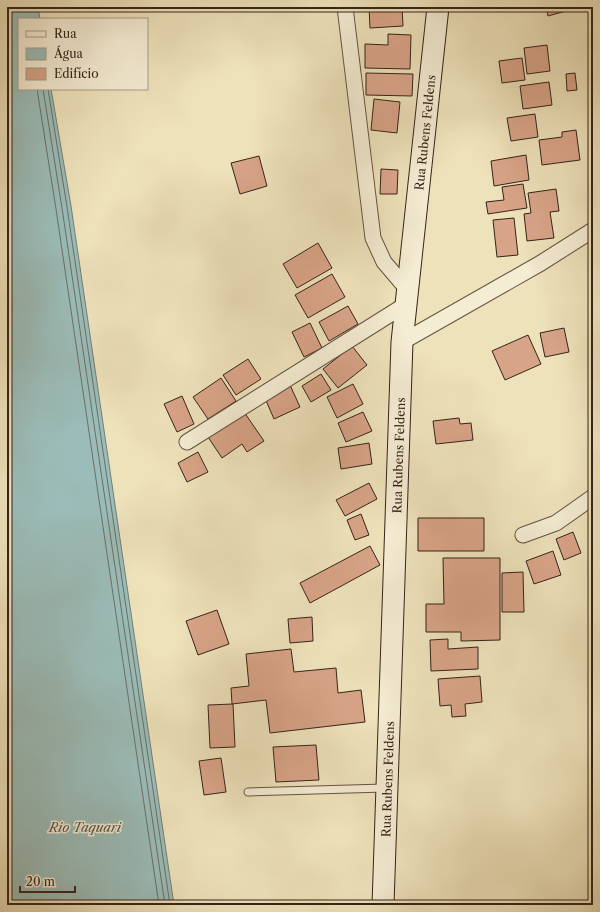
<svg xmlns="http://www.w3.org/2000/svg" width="600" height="912" font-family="'Libre Caslon Text',serif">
  <rect width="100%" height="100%" fill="#eee2bb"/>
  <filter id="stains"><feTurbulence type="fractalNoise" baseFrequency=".005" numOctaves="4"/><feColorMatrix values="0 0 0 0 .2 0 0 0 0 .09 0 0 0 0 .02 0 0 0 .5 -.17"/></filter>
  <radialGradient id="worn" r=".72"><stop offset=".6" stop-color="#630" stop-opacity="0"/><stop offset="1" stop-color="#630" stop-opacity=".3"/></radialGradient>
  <path fill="#9bbcb8" stroke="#727f78" d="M 7,7 L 38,7 L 40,19 L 19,19 L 19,89 L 51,89 L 71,206 L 174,905 L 7,905 Z"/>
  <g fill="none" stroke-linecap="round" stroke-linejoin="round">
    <path stroke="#687068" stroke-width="1" d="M 37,89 L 56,209 L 159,905
      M 43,89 L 62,208 L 165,905
      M 48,89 L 67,207 L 170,905"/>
  </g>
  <path fill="#d8a488" stroke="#352318" d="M 369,7 L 402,7 L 403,26 L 370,28 Z
    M 546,7 L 576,7 L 577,8 L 548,16 Z
    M 388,34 L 411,35 L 410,69 L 365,68 L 365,44 L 388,45 Z
    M 547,45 L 550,71 L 527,74 L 524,48 Z
    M 522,58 L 525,80 L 502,83 L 499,61 Z
    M 366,73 L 413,74 L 412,96 L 366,95 Z
    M 575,73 L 577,90 L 567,91 L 566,74 Z
    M 549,82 L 552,105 L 523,109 L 520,86 Z
    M 374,99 L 400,102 L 397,133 L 371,130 Z
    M 535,114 L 538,137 L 511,141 L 507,118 Z
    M 576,130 L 580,160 L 542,165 L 539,140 L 562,137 L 562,132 Z
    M 526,155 L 529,180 L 494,186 L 491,161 Z
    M 259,156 L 267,186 L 240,194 L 231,163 Z
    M 381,169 L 398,170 L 397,194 L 380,194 Z
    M 523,184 L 527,208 L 488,214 L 486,202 L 504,200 L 502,187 Z
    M 556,189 L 559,211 L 550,212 L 554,238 L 527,241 L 524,214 L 531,213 L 528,193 Z
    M 514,218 L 518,255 L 497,257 L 493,220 Z
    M 318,243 L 332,268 L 297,288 L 283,264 Z
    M 332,274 L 345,297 L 308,318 L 295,295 Z
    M 348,306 L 358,324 L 329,341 L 319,322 Z
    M 310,323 L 322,348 L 304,357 L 292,332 Z
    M 564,328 L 569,352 L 545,357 L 540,333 Z
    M 528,335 L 541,364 L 505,380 L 492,351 Z
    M 352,346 L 367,365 L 338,388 L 323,369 Z
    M 248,359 L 261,379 L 236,395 L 223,375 Z
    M 321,374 L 331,390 L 311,402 L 302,386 Z
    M 221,378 L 236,401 L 208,419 L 193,397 Z
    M 353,384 L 363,404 L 337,418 L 327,397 Z
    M 290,385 L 300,407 L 274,419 L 264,396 Z
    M 182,396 L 194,424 L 177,432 L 164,404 Z
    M 244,412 L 264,441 L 247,452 L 242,444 L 222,458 L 208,437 Z
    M 363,412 L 372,431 L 346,442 L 338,423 Z
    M 459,418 L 460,424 L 471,423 L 473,440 L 436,444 L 433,421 Z
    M 369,443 L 372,464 L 341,469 L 338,448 Z
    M 198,452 L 208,472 L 187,482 L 178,463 Z
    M 369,483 L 377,499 L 345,516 L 336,500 Z
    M 361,514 L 369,535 L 355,540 L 347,520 Z
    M 418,518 L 484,518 L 484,551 L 418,551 Z
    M 573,532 L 581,553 L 564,560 L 556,539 Z
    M 370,546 L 380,565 L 310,603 L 300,583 Z
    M 553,551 L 561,575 L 534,584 L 526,561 Z
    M 443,558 L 500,558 L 500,640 L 461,641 L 461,632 L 426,632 L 426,604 L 444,604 Z
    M 523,572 L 524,612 L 502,612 L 502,573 Z
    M 217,610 L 229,644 L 198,655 L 186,621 Z
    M 312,617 L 313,641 L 290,643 L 288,619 Z
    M 448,639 L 448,649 L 478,647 L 478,669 L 431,671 L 430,640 Z
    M 291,649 L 294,672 L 336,668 L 338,693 L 361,690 L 365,722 L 270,733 L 266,700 L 232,704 L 231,688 L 249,686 L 246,654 Z
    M 480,676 L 482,702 L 465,704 L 466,716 L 452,717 L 451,705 L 440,706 L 438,679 Z
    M 233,704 L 235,747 L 210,748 L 208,705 Z
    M 316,745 L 319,780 L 276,782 L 273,747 Z
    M 221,758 L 226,792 L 204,795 L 199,761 Z"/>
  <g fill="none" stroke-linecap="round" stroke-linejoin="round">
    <defs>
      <path id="service" d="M 248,792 L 385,788"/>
      <path id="minor" d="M 345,7 L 373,238 L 384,262 L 407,289
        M 402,342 L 541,263 L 593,230
        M 187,442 L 405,305
        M 523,535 L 556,523 L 593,497"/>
      <g id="secondary">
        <path id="s1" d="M 383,905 L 402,342 L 438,7"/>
      </g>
    </defs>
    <use href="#service" stroke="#635341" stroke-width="9"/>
    <use href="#minor" stroke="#635341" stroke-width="17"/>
    <use href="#secondary" stroke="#352318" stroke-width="23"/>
    <use href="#service" stroke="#f4ecd3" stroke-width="7"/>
    <use href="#minor" stroke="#f4ecd3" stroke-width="15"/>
    <use href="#secondary" stroke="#f4ecd3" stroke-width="21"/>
  </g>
  <g text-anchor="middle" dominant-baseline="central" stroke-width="3" stroke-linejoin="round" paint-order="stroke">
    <g font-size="12" fill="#352318" stroke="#f4ecd3">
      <text stroke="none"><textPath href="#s1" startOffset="774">Rua Rubens Feldens</textPath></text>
      <text stroke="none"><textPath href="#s1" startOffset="450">Rua Rubens Feldens</textPath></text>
      <text stroke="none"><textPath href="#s1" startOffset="126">Rua Rubens Feldens</textPath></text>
    </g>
    <g font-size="13" font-style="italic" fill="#545148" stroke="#f4ecd3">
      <text x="85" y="827">Rio Taquari</text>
    </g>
  </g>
  <rect width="600" height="912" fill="none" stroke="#eee2bb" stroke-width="24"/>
  <rect x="8" y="8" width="584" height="896" fill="none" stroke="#352318" stroke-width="2"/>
  <rect x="12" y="12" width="576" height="888" fill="none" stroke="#352318"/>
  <rect x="18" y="18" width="130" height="72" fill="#f4ecd3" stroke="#a89c88"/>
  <rect x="26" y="31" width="20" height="6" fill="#f4ecd3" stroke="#a89c88"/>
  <text x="54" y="38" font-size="12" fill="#352318">Rua</text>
  <rect x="26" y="48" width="20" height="12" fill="#9bbcb8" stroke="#a89c88"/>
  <text x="54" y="58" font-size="12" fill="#352318">Água</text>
  <rect x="26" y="68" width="20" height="12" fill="#d8a488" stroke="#a89c88"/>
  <text x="54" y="78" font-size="12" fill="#352318">Edifício</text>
  <path d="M20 886v6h55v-6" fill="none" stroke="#352318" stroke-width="2"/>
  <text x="26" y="886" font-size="12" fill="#352318" stroke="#f4ecd3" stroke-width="3" paint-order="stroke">20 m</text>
  <rect width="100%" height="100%" filter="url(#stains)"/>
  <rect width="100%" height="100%" fill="url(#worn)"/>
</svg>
